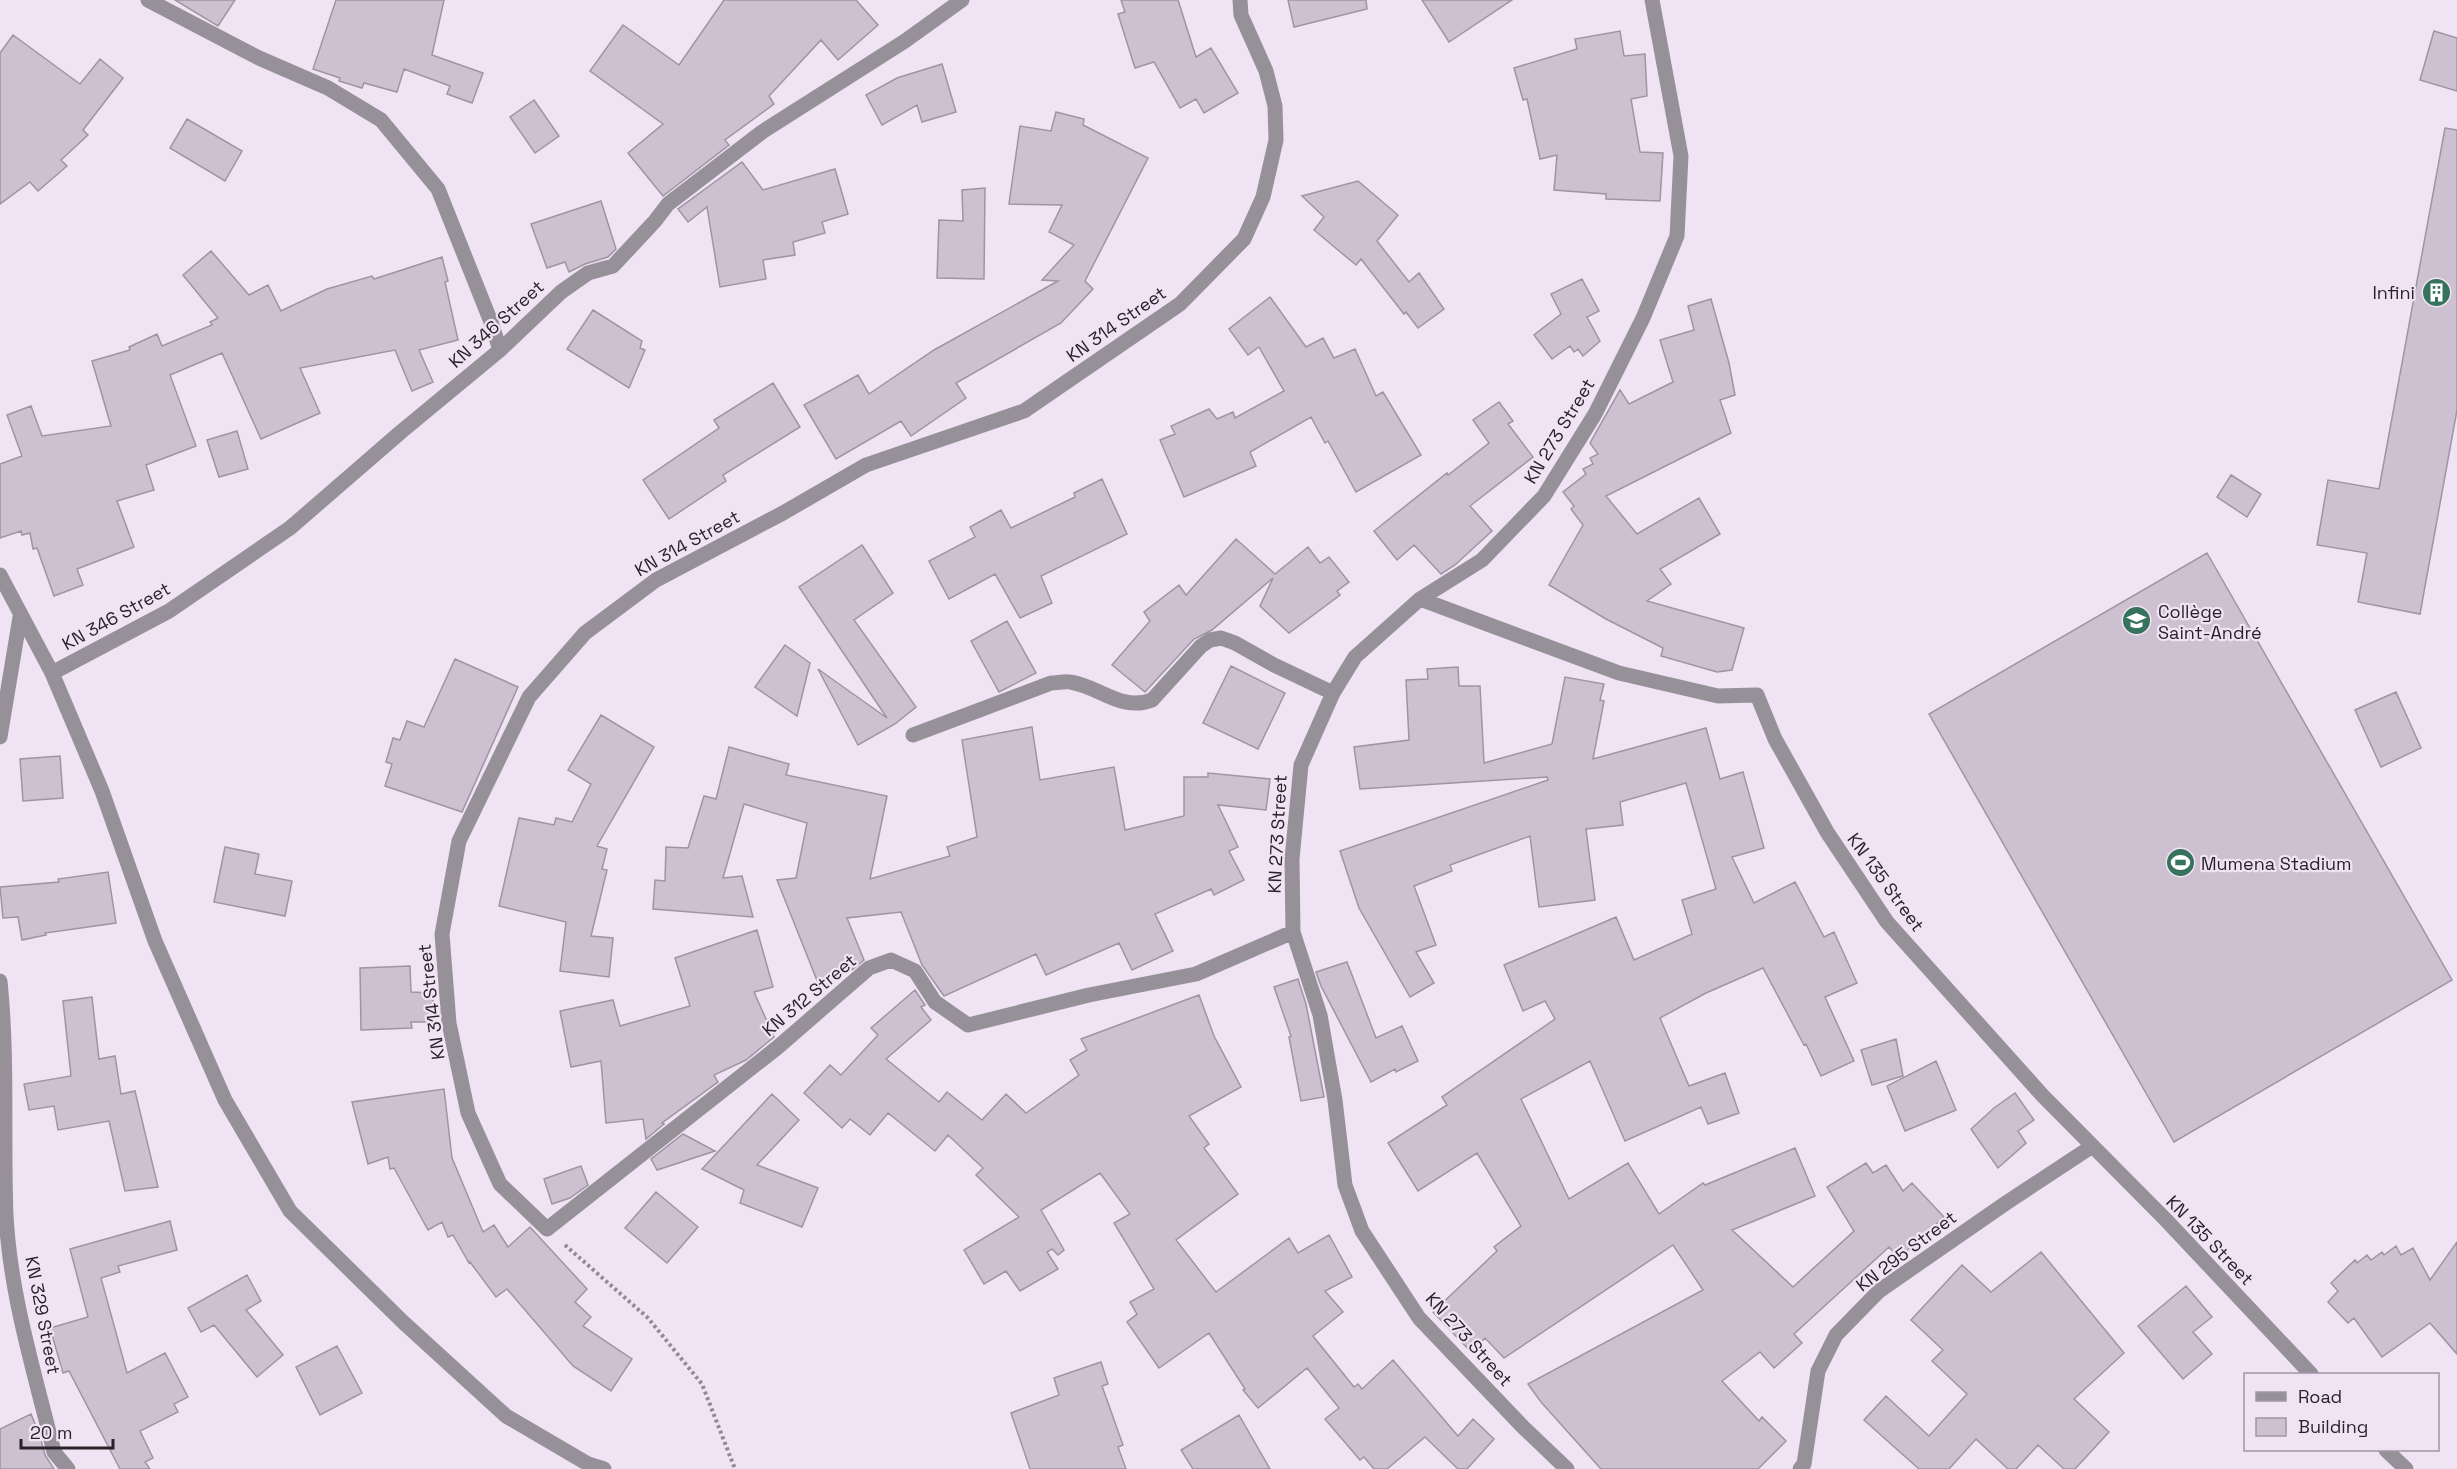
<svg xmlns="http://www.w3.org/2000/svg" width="2457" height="1469" font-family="'Space Grotesk',sans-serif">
  <rect width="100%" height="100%" fill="#f0e4f4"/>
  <path fill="#cdc1d1" stroke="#9f94a3" stroke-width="1.5" d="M 175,0 L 235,0 L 218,26 Z
    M 336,0 L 444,0 L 432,55 L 483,73 L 472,103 L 447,94 L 450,86 L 404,69 L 397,92 L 364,83 L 362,88 L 339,81 L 340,78 L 313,69 Z
    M 724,0 L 856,0 L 878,25 L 838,60 L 821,40 L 769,96 L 774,104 L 725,140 L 729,145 L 663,196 L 628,153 L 663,124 L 590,71 L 623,25 L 679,65 Z
    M 1121,0 L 1178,0 L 1196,57 L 1211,48 L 1238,93 L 1204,113 L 1196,99 L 1180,108 L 1154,62 L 1135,68 L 1118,14 L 1125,12 Z
    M 1288,0 L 1366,0 L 1367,9 L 1294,27 Z
    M 1422,0 L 1512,0 L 1449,42 Z
    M 1620,31 L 1624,56 L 1645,54 L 1647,96 L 1631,99 L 1640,152 L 1663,153 L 1660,201 L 1606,199 L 1606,194 L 1554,190 L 1557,155 L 1540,159 L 1527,99 L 1523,100 L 1514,68 L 1577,49 L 1575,39 Z
    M 2434,31 L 2457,38 L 2457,91 L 2420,80 Z
    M 13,35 L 80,84 L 100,59 L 123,78 L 83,130 L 88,135 L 61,160 L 67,166 L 38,191 L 30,182 L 0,204 L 0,53 Z
    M 942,64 L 956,112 L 922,122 L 917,105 L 882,125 L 866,95 L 897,78 Z
    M 534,100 L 559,136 L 535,153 L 510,117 Z
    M 1056,112 L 1084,119 L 1083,125 L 1148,158 L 1085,281 L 1093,289 L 1061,323 L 956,383 L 966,398 L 911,436 L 901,421 L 836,459 L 804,405 L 858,375 L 869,394 L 934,350 L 1058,281 L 1042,280 L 1074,245 L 1049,232 L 1062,205 L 1009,204 L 1020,126 L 1051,131 Z
    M 187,119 L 242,151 L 225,181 L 170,148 Z
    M 2445,128 L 2457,130 L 2457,410 L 2420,614 L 2358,602 L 2367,553 L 2317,545 L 2328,480 L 2379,489 Z
    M 742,162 L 763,190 L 835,169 L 848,214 L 822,222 L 825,233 L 793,242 L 795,255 L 763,260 L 766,279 L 720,287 L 707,207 L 688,222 L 678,209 Z
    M 1358,181 L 1398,215 L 1377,241 L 1409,282 L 1419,273 L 1444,309 L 1418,328 L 1406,312 L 1404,314 L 1361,259 L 1356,265 L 1314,230 L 1324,217 L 1302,196 Z
    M 985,188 L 984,279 L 937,278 L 939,220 L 963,221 L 962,190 Z
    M 601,201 L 616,249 L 608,257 L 585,264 L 569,272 L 565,262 L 547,268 L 531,224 Z
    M 211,251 L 249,295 L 268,285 L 281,311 L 327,289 L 372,276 L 374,279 L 442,257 L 448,281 L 445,282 L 458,340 L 419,350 L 433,382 L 412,391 L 395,350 L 300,368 L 320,413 L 261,439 L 222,353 L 170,375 L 196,446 L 146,465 L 154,490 L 117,501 L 134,547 L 77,569 L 83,585 L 54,596 L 37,548 L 33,549 L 30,533 L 22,535 L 21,531 L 0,538 L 0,464 L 22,456 L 7,415 L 31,406 L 42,436 L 111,426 L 92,361 L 130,350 L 129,347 L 157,334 L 162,346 L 212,325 L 210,322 L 218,318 L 183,275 Z
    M 1582,279 L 1599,311 L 1587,317 L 1600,341 L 1583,356 L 1578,349 L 1574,352 L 1570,346 L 1552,359 L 1534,335 L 1561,314 L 1551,294 Z
    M 1270,297 L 1306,347 L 1323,338 L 1334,358 L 1355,349 L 1376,396 L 1383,392 L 1421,455 L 1356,492 L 1328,441 L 1325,443 L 1311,417 L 1250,452 L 1256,466 L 1184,497 L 1160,440 L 1175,434 L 1171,426 L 1209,409 L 1217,419 L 1233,412 L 1235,418 L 1284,391 L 1259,347 L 1248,355 L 1229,329 Z
    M 1711,299 L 1729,363 L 1735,395 L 1720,400 L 1731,433 L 1606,496 L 1637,534 L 1699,498 L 1720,534 L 1660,569 L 1671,584 L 1647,601 L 1744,628 L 1732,670 L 1717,672 L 1661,656 L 1663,648 L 1606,619 L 1549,585 L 1583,525 L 1571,509 L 1574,506 L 1563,492 L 1586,474 L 1583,469 L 1593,464 L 1590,458 L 1598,454 L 1590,443 L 1620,390 L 1629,404 L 1673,382 L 1660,340 L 1694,330 L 1688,306 Z
    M 593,310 L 642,341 L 640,348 L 645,350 L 629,388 L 567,349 Z
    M 773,383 L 800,427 L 723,475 L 726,481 L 669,519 L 643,480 L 719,428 L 714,420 Z
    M 1499,402 L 1513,421 L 1508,424 L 1533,457 L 1470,506 L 1492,531 L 1455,565 L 1441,574 L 1414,545 L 1397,560 L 1374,531 L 1447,473 L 1448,475 L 1489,443 L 1473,420 Z
    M 237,431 L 248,469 L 219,477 L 207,440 Z
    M 2231,475 L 2261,494 L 2247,517 L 2217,497 Z
    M 1102,479 L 1127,534 L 1041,576 L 1052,603 L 1020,618 L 995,574 L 949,599 L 929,561 L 975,537 L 970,527 L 1001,510 L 1011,528 L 1075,497 L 1074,493 Z
    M 1236,539 L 1275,574 L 1308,547 L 1320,563 L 1329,557 L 1349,582 L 1337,591 L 1340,595 L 1289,633 L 1260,606 L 1273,578 L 1212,630 L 1194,639 L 1145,692 L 1112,665 L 1150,621 L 1144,612 L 1179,585 L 1186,595 Z
    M 862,545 L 893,593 L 854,620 L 916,707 L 895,724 L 858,745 L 818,669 L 887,718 L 799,587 Z
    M 2207,553 L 2452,980 L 2174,1142 L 1929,714 Z
    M 1007,621 L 1036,673 L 999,692 L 971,641 Z
    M 785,645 L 810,663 L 797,716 L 755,687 Z
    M 455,659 L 518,687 L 462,812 L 385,786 L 392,764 L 386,762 L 393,738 L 400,740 L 407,721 L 424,727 Z
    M 1231,666 L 1285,693 L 1258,749 L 1203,723 Z
    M 1458,667 L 1459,686 L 1480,686 L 1484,763 L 1552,744 L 1565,677 L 1604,684 L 1600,700 L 1604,701 L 1593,759 L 1706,728 L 1720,779 L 1743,772 L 1764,848 L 1732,857 L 1754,903 L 1795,882 L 1824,937 L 1834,932 L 1857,983 L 1825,997 L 1854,1061 L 1821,1076 L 1806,1044 L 1804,1045 L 1763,968 L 1706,993 L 1660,1018 L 1689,1086 L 1725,1073 L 1739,1113 L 1708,1124 L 1701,1107 L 1625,1141 L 1590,1061 L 1521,1099 L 1569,1199 L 1628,1163 L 1659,1214 L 1703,1183 L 1705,1185 L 1795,1148 L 1815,1196 L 1732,1230 L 1793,1287 L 1854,1231 L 1827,1187 L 1866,1163 L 1873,1173 L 1886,1165 L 1903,1191 L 1912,1183 L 1944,1217 L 1899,1258 L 1889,1247 L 1794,1334 L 1802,1343 L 1774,1368 L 1760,1352 L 1722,1381 L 1759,1421 L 1762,1417 L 1786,1441 L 1758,1469 L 1601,1469 L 1541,1402 L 1528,1384 L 1703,1290 L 1673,1245 L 1504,1358 L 1485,1338 L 1471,1352 L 1433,1312 L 1497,1251 L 1494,1247 L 1521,1226 L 1477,1153 L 1418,1191 L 1388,1143 L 1447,1105 L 1442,1097 L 1555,1019 L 1545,1001 L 1523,1011 L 1504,965 L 1616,917 L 1634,960 L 1692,934 L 1682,900 L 1716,889 L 1686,783 L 1620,802 L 1623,825 L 1586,829 L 1595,900 L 1539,907 L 1530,836 L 1450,865 L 1452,871 L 1414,886 L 1436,945 L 1416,952 L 1434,983 L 1410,997 L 1359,908 L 1340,851 L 1548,780 L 1547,777 L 1360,789 L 1354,747 L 1409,740 L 1406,680 L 1428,679 L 1427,669 Z
    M 2396,692 L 2421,748 L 2381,767 L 2355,710 Z
    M 601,715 L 654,747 L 597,846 L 607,849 L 602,869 L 607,870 L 591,936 L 613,938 L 609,977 L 560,971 L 566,922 L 499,906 L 519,818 L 554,825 L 556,818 L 572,822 L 591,784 L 568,770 Z
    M 1032,727 L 1040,780 L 1114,767 L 1125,830 L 1184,816 L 1184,777 L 1208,777 L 1208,773 L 1270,779 L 1266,810 L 1218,805 L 1238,847 L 1229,851 L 1244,880 L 1214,895 L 1211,889 L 1155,914 L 1173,951 L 1132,970 L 1119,943 L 1046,975 L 1036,954 L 944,996 L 922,965 L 901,912 L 847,918 L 864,960 L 853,969 L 818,983 L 777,880 L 796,878 L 807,823 L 744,804 L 723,878 L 742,876 L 753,917 L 653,909 L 655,880 L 665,881 L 666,847 L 688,848 L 704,796 L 716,799 L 729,747 L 789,764 L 786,775 L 887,796 L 870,879 L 950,856 L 947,847 L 977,837 L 962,740 Z
    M 60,756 L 63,798 L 23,801 L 20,759 Z
    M 225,847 L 259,854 L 255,874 L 292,881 L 285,916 L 214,902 Z
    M 108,872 L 116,923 L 45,933 L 46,935 L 22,940 L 18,917 L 3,918 L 0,887 L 59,882 L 58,879 Z
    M 757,930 L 773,987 L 754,992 L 774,1037 L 746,1060 L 714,1075 L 718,1082 L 662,1123 L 664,1124 L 646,1139 L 643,1119 L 606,1123 L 601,1061 L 571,1067 L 560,1011 L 613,1000 L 620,1026 L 690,1006 L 675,958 Z
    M 1347,962 L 1376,1038 L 1402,1026 L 1418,1061 L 1396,1072 L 1395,1069 L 1371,1082 L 1321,986 L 1316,972 Z
    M 410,966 L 411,992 L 433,993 L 433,1022 L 411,1022 L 412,1028 L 361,1030 L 360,968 Z
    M 1298,979 L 1306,1004 L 1324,1097 L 1301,1101 L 1289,1037 L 1291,1036 L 1274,987 Z
    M 915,990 L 925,1005 L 921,1007 L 931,1020 L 886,1059 L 939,1102 L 947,1092 L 982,1120 L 1006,1094 L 1026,1113 L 1079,1075 L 1070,1060 L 1087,1050 L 1081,1039 L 1199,995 L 1214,1036 L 1241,1087 L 1189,1116 L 1209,1144 L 1204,1148 L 1238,1194 L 1176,1240 L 1216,1292 L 1289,1238 L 1298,1253 L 1329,1235 L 1352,1277 L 1325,1291 L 1343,1312 L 1313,1336 L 1354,1387 L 1358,1384 L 1362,1389 L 1393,1360 L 1458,1436 L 1473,1419 L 1494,1439 L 1467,1469 L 1458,1469 L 1425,1437 L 1387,1469 L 1374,1469 L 1364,1457 L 1360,1460 L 1325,1419 L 1339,1408 L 1307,1368 L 1258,1408 L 1243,1390 L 1245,1389 L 1209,1333 L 1159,1368 L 1127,1322 L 1137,1314 L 1130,1302 L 1154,1289 L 1114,1223 L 1130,1214 L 1100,1173 L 1041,1210 L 1064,1250 L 1058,1255 L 1052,1249 L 1047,1252 L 1058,1269 L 1020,1291 L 1006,1271 L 984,1284 L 964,1250 L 1019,1217 L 976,1175 L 983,1168 L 948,1135 L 935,1151 L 888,1113 L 870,1135 L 850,1119 L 842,1128 L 804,1093 L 830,1065 L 841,1075 L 878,1035 L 871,1028 Z
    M 92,997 L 99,1059 L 115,1056 L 121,1094 L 135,1091 L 158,1187 L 125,1191 L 109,1121 L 58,1130 L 54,1106 L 29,1110 L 24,1084 L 71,1076 L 63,1001 Z
    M 1896,1039 L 1903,1076 L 1872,1085 L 1861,1050 Z
    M 1936,1061 L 1956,1110 L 1905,1131 L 1887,1086 Z
    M 444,1089 L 452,1158 L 483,1232 L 494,1225 L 508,1247 L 530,1227 L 587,1289 L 575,1302 L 591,1317 L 583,1326 L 632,1359 L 611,1391 L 573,1366 L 507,1289 L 496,1297 L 470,1262 L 469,1263 L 453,1235 L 448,1237 L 442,1222 L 428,1230 L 394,1168 L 390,1169 L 388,1157 L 368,1164 L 352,1102 Z
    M 2015,1093 L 2034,1120 L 2018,1131 L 2026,1143 L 1998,1168 L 1971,1129 L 1994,1108 Z
    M 772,1094 L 799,1120 L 757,1165 L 818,1188 L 802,1227 L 740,1203 L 744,1190 L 702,1169 Z
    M 683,1134 L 715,1151 L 657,1170 L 651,1159 Z
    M 581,1166 L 588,1185 L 570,1198 L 552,1204 L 544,1179 Z
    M 656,1192 L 698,1227 L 667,1263 L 625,1228 Z
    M 170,1221 L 177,1250 L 118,1266 L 120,1272 L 101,1278 L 127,1373 L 165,1353 L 188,1397 L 174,1404 L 178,1412 L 140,1431 L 153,1458 L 145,1462 L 150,1469 L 120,1469 L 69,1371 L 63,1373 L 50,1328 L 88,1317 L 70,1249 Z
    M 2457,1242 L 2457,1354 L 2430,1323 L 2382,1357 L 2354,1318 L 2348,1323 L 2328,1302 L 2338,1291 L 2331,1283 L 2355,1260 L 2357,1263 L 2367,1255 L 2371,1260 L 2382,1252 L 2384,1255 L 2396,1246 L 2401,1255 L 2413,1248 L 2430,1280 Z
    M 2041,1252 L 2124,1353 L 2074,1399 L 2109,1432 L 2075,1469 L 2064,1469 L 2038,1445 L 2016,1469 L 2008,1469 L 1976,1439 L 1949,1469 L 1919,1469 L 1864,1420 L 1886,1396 L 1929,1436 L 1967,1394 L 1932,1361 L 1943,1350 L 1911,1320 L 1962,1265 L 1991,1292 Z
    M 247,1275 L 261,1301 L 246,1310 L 283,1355 L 257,1377 L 214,1325 L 201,1332 L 188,1308 Z
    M 2186,1286 L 2212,1317 L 2193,1332 L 2212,1354 L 2183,1379 L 2138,1326 Z
    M 337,1346 L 362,1393 L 320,1415 L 296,1367 Z
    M 1101,1362 L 1108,1384 L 1102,1386 L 1123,1445 L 1118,1447 L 1126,1469 L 1030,1469 L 1011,1413 L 1059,1395 L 1054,1378 Z
    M 31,1414 L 39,1433 L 45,1455 L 54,1469 L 0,1469 L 0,1429 Z
    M 1239,1415 L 1270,1469 L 1193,1469 L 1181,1450 Z"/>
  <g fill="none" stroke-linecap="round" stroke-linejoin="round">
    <path stroke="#918994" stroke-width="4" stroke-dasharray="3 3" stroke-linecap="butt" d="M 565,1245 L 648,1318 L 702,1384 L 735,1469"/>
    <path stroke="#969198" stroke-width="15" d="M 148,0 L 259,58 L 328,88 L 381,120 L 438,189 L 491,322 L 500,350
      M 1240,0 L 1241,15 L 1266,71 L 1275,106 L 1276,140 L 1263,197 L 1244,239 L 1180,304 L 1024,411 L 866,465 L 783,513 L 656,580 L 585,633 L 529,697 L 459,841 L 442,934 L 449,1023 L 468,1113 L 500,1184 L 547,1229 L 778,1047 L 869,968 L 891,960 L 915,971 L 935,1002 L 968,1025 L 1089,995 L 1196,974 L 1293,932
      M 0,575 L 52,673 L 102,791 L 155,941 L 225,1100 L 290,1211 L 403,1322 L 506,1416 L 588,1464 L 604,1469
      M 1420,599 L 1619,673 L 1718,696 L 1757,695 L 1775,739 L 1827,832 L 1887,922 L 2043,1096 L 2166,1220 L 2311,1374
      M 52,673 L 169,611 L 290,528 L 402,431 L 500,350 L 561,292 L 588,273 L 613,266 L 655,221 L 668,204 L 762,132 L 905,41 L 962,0
      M 913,735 L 1051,683 C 1057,683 1065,681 1070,682 C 1099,686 1121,712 1152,700 L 1201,646 L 1210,640 L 1221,638 L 1235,643 L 1274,665 L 1333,693
      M 0,737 L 20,617
      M 0,981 C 8,1059 3,1137 6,1215 C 10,1295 35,1374 54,1452 L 68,1469
      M 2386,1450 L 2406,1469
      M 1567,1469 L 1524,1428 L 1419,1318 L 1362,1231 L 1345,1185 L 1335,1100 L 1320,1015 L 1293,932 L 1292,859 L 1301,765 L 1333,693 L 1355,657 L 1420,599 L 1482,560 L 1544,496 L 1595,414 L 1643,318 L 1677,236 L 1681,156 L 1652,0
      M 1800,1469 L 1804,1464 L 1818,1371 L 1836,1335 L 1879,1291 L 2006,1203 L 2091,1147"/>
  </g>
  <defs>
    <symbol id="building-disc" viewBox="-11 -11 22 22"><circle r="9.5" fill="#36725c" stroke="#f0e4f4"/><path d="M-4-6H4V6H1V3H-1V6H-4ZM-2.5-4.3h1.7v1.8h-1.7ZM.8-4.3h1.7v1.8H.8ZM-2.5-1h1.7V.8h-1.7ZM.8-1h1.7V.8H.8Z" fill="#fff"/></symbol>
    <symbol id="school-disc" viewBox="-11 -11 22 22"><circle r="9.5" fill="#36725c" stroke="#f0e4f4"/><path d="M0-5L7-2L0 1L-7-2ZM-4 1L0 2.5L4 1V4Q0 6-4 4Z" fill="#fff"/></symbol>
    <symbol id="stadium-disc" viewBox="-11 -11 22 22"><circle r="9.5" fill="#36725c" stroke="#f0e4f4"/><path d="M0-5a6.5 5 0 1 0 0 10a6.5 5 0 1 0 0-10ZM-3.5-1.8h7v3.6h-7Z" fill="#fff"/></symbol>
  </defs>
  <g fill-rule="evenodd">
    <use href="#building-disc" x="2420" y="276" width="33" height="33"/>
    <use href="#school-disc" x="2120" y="604" width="33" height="33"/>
    <use href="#stadium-disc" x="2164" y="846" width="33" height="33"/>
  </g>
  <g text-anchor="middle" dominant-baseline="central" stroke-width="4.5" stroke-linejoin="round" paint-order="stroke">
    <g font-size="18" fill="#282329" stroke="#f0e4f4" text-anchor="start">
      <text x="2415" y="292" text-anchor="end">Infini</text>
      <text x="2158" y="611">Collège<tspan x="2158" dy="21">Saint-André</tspan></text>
      <text x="2201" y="863">Mumena Stadium</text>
    </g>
    <g font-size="18" fill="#282329" stroke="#f0e4f4">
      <text transform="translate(496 324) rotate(-42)">KN 346 Street</text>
      <text transform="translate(1116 324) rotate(-35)">KN 314 Street</text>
      <text transform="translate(1559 431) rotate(-59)">KN 273 Street</text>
      <text transform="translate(687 543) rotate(-29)">KN 314 Street</text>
      <text transform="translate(116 616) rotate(-29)">KN 346 Street</text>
      <text transform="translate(1277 834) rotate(-87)">KN 273 Street</text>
      <text transform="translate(1886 882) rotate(54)">KN 135 Street</text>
      <text transform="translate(809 995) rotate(-40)">KN 312 Street</text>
      <text transform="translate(431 1002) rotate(-97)">KN 314 Street</text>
      <text transform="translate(2210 1240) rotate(46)">KN 135 Street</text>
      <text transform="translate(1906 1251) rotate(-37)">KN 295 Street</text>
      <text transform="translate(43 1315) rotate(79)">KN 329 Street</text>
      <text transform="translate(1469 1339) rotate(48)">KN 273 Street</text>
    </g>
  </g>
  <rect x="2244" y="1373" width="195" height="78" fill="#f0e4f4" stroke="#a097a3" stroke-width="1.5"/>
  <rect x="2256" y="1392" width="30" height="9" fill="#969198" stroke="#a097a3" stroke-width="1.5"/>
  <text x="2298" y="1403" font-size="18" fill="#282329">Road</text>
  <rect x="2256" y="1418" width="30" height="18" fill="#cdc1d1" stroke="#a097a3" stroke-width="1.5"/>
  <text x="2298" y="1433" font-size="18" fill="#282329">Building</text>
  <path d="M21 1439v9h92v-9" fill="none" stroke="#282329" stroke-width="3"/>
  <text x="30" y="1439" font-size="18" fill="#282329" stroke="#f0e4f4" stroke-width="4.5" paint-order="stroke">20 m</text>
</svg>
